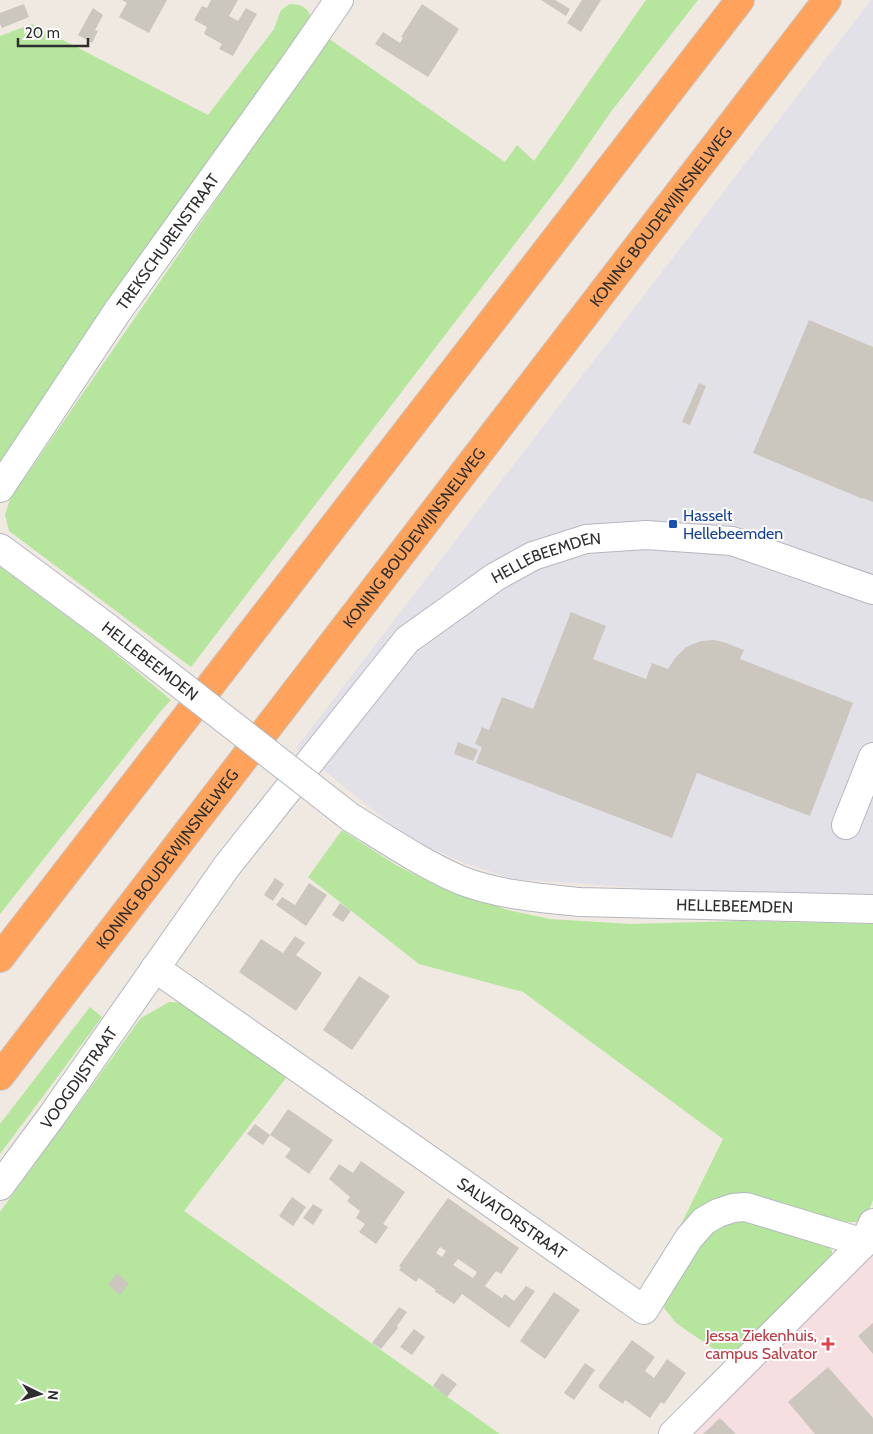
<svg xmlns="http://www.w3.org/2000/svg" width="873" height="1434" font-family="Cabin,sans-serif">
  <rect width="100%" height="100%" fill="#efe9e1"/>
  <path fill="#e3e1e8" d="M 871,0 L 873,0 L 873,894 L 683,891 L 513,879 L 464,863 L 408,838 L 296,748 Z"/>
  <path fill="#f5dfe0" d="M 873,1253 L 873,1434 L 692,1434 Z"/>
  <path fill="#b6e59e" d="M 646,0 L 698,0 L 610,113 L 563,181 L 191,667 L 9,531 L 5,515 L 10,499 L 328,38 L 505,162 L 517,145 L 534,161 Z
    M 290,4 C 301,4 308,7 311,18 L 0,469 L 0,36 L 32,24 L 208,115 L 274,29 L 281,10 Z
    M 0,567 L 99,640 L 171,700 L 161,711 L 0,914 Z
    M 342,830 L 396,865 L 446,890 L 508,910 L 550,919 L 630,924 L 741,921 L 873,924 L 873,1200 L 869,1210 L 857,1222 L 842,1222 L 749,1199 L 668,1251 L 723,1139 L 523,992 L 419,964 L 308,877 Z
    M 169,1002 L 189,1003 L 281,1064 L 286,1078 L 184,1211 L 500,1434 L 0,1434 L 0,1212 L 141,1018 Z
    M 90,1007 L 102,1017 L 0,1154 L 0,1124 Z
    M 740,1217 L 826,1244 L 832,1251 L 832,1258 L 730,1360 L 676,1323 L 664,1308 L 669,1292 L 697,1239 Z"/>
  <path fill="#cbc7bf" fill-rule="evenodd" d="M 122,0 L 167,0 L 149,33 L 119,17 L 127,3 Z
    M 211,0 L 238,0 L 229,16 L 238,21 L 246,8 L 257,14 L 233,56 L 219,49 L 222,44 L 204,34 L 207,27 L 194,20 L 202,6 L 207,8 Z
    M 541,0 L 555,0 L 570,9 L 566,16 Z
    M 582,0 L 601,0 L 581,32 L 567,23 Z
    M 24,4 L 29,17 L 2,28 L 0,24 L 0,13 Z
    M 422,4 L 459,29 L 428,77 L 375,44 L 383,32 L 400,43 L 403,38 L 401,37 Z
    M 93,8 L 103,15 L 95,30 L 98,31 L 92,43 L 78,35 Z
    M 809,320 L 873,347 L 873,502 L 863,498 L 863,499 L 753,453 Z
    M 699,383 L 706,386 L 690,425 L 682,422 Z
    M 571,612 L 606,626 L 593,659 L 646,679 L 652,663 L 668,669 L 675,658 L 686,647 L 701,641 L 714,640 L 723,642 L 744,650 L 740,659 L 853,703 L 810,816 L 697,773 L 672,838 L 476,763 L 482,747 L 475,744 L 482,727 L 489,730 L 502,697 L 533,709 Z
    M 458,742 L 478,750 L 473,761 L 454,754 Z
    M 275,878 L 284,884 L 273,901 L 264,895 Z
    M 309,883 L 327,895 L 306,926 L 276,905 L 282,897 L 295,905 Z
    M 340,903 L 351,911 L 343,922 L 332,915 Z
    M 295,936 L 305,943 L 296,955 L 322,973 L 296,1011 L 239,972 L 261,939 L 283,953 Z
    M 359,976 L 390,996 L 352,1050 L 323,1030 Z
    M 288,1109 L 333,1140 L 309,1174 L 285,1157 L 291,1149 L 270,1135 Z
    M 255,1124 L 270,1135 L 263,1145 L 247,1134 Z
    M 361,1161 L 405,1192 L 383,1224 L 388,1227 L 376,1244 L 359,1232 L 365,1224 L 356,1218 L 360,1211 L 347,1201 L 350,1197 L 329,1179 L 339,1164 L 353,1173 Z
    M 292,1197 L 306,1207 L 293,1226 L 279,1216 Z
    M 448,1198 L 519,1248 L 501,1274 L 496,1271 L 485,1286 L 502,1298 L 505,1294 L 514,1301 L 526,1286 L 535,1291 L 509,1328 L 462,1294 L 454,1304 L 434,1291 L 436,1290 L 419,1278 L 416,1282 L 399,1270 L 401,1267 L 399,1266 ZM 440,1247 L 446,1251 L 442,1257 L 436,1253 ZM 458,1259 L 477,1272 L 473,1278 L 453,1265 Z
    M 313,1204 L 323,1210 L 313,1225 L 303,1218 Z
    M 117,1273 L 129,1284 L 120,1295 L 108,1285 Z
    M 554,1292 L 580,1310 L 545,1359 L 520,1341 Z
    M 399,1307 L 407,1312 L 397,1326 L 398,1328 L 381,1349 L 372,1343 Z
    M 873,1323 L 873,1354 L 858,1336 Z
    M 414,1329 L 425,1337 L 412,1355 L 400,1347 Z
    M 632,1340 L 655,1357 L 645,1371 L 654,1378 L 667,1359 L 686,1373 L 664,1404 L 661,1402 L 650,1418 L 625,1400 L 623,1404 L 599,1388 L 600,1387 L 598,1386 Z
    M 585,1363 L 595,1370 L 574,1400 L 564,1393 Z
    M 828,1367 L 873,1418 L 873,1434 L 815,1434 L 788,1402 Z
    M 442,1373 L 457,1384 L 447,1397 L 433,1386 Z
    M 720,1418 L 736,1434 L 703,1434 Z"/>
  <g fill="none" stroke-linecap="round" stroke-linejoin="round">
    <defs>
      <g id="minor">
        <path id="s1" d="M 0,488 L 117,312 L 297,61 L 339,0"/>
        <path d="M 0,548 L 108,628"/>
        <path id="s2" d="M 350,817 C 386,839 421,863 460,880 C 498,895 541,898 580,902 L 873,909"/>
        <path d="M 846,825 L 873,757"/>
        <path id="s3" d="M 155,968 L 644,1310 L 689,1238 L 704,1221 L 718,1213 L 733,1208 L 746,1207 L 864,1243"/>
        <path id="s4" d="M 0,1186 L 51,1117 L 227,866 L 407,640 L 495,577 L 533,556 L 586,539 L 646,535 L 732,541 L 873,590"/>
        <path d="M 673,1434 L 864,1243 L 873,1223"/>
      </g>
      <g id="highway">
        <path d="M 0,958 L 740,0"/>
        <path id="s5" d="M 0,1076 L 827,0"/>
      </g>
    </defs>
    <use href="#minor" stroke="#b4b7c1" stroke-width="30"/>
    <use href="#highway" stroke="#c9c9c9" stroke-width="30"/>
    <use href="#minor" stroke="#fff" stroke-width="28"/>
    <use href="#highway" stroke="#ffa35c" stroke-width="28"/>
    <defs>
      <path id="minor-bridge" d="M 108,628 L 350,817"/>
    </defs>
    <use href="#minor-bridge" stroke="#b4b7c1" stroke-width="30" stroke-linecap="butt"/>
    <use href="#minor-bridge" stroke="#fff" stroke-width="28"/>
  </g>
  <rect fill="#1a4fb4" stroke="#fff" stroke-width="2" x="668" y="519" width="10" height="10" rx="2.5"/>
  <path fill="#e0444e" stroke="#fff" stroke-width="2" d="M825.5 1336.5h5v5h5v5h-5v5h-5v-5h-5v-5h5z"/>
  <g text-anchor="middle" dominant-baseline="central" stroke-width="4" stroke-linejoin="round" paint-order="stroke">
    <g font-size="16" fill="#2e2e2e" stroke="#fff">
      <text stroke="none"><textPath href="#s5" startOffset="1084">KONING BOUDEWIJNSNELWEG</textPath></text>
      <text stroke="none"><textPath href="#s1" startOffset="298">TREKSCHURENSTRAAT</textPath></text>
      <text stroke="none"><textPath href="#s5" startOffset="679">KONING BOUDEWIJNSNELWEG</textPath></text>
      <text stroke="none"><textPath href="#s4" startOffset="845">HELLEBEEMDEN</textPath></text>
      <text transform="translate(150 661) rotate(38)">HELLEBEEMDEN</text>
      <text stroke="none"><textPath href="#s5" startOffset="274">KONING BOUDEWIJNSNELWEG</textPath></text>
      <text stroke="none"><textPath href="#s2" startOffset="404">HELLEBEEMDEN</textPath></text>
      <text stroke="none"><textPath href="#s4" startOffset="134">VOOGDIJSTRAAT</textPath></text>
      <text stroke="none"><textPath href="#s3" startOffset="436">SALVATORSTRAAT</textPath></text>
    </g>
    <g font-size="16" fill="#164399" stroke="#fff" text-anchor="start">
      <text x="683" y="515">Hasselt<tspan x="683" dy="18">Hellebeemden</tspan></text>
    </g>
    <g font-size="16" fill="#be3a42" stroke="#fff" text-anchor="end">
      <text x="817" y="1335">Jessa Ziekenhuis,<tspan x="817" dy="18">campus Salvator</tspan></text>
    </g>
  </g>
  <g transform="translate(40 1394) rotate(95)" stroke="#ffffff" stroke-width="4" paint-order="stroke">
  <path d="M0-4L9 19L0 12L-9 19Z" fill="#2e2e2e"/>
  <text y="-8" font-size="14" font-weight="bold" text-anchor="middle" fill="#2e2e2e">N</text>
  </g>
  <path d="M18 38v8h70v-8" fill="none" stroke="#2e2e2e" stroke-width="2.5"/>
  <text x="25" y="38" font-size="15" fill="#2e2e2e" stroke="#ffffff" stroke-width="4" paint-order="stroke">20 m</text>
</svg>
